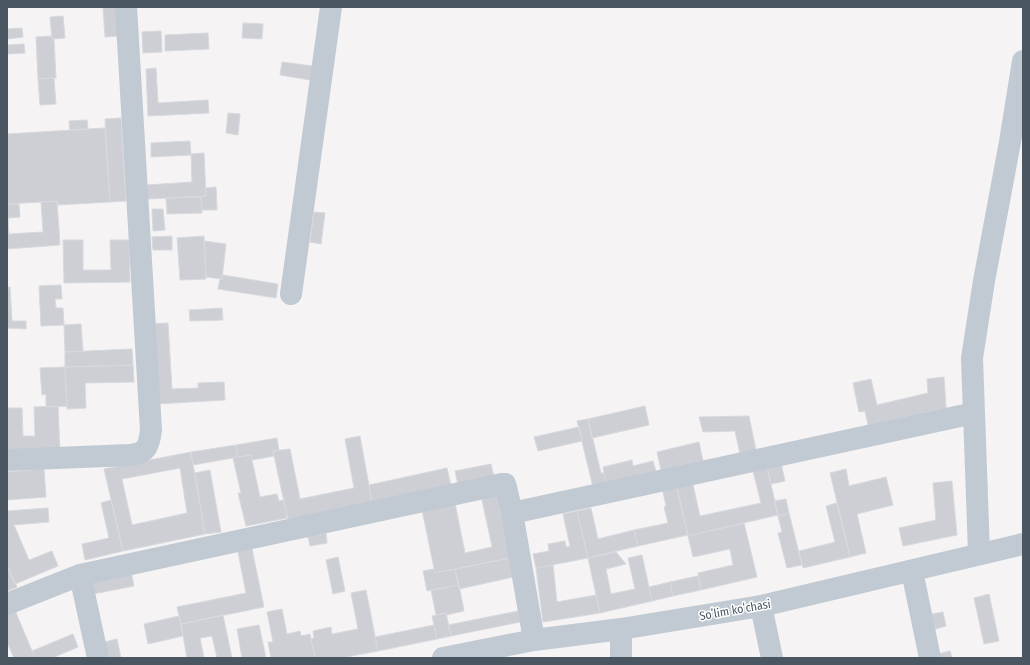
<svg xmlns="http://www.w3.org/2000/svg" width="1030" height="665" font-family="'Fira Sans Condensed',sans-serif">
  <rect width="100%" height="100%" fill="#f5f3f3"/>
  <path fill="#cdcfd5" stroke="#d7d9de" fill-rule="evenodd" d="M 117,7 L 119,36 L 105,37 L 103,8 Z
    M 63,16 L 65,38 L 52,39 L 50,17 Z
    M 243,23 L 263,24 L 262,39 L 242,38 Z
    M 22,28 L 23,37 L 7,39 L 7,29 Z
    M 161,31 L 162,52 L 143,53 L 142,32 Z
    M 208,33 L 209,49 L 165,51 L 165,35 Z
    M 51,36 L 52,39 L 54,39 L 56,78 L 38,79 L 36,37 Z
    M 24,44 L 25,53 L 7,54 L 7,45 Z
    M 282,62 L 313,66 L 310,80 L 280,75 Z
    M 156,68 L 158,103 L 208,100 L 209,113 L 148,116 L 146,69 Z
    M 54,78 L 56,104 L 40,105 L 38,79 Z
    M 228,113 L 240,114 L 238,135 L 226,133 Z
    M 121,118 L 126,201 L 110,202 L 105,119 Z
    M 87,120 L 88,129 L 70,130 L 69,121 Z
    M 105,128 L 110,202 L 57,205 L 57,201 L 7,204 L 7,134 Z
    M 190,141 L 191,155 L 151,157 L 151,143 Z
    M 204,153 L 206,196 L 148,199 L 147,185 L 192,182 L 191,154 Z
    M 216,187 L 217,210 L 202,210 L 201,197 L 206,196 L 205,188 Z
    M 201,197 L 202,213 L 167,214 L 166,198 Z
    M 57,201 L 60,245 L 7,249 L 7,204 L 19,204 L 20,217 L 8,218 L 9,234 L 43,232 L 41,202 Z
    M 152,209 L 163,209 L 165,230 L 153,231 Z
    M 314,212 L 325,213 L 321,244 L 310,242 Z
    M 172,236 L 172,250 L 153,250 L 152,237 Z
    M 204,236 L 206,279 L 180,280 L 177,238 Z
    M 63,240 L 83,240 L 83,270 L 111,270 L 110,240 L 129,240 L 130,282 L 64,283 Z
    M 204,241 L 226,244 L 222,279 L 206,277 Z
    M 223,275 L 278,284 L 276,298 L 218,289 L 220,279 L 222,279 Z
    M 61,285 L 62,299 L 55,299 L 56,308 L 63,308 L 64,325 L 41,326 L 39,286 Z
    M 7,287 L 10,287 L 12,321 L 26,321 L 26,329 L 7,328 Z
    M 222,308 L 223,320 L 190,321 L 189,310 Z
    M 168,323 L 172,389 L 198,388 L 198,383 L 224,382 L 225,400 L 156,404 L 151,324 Z
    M 81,324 L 83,351 L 65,352 L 64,325 Z
    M 132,349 L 133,365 L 65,367 L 65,352 Z
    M 133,365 L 134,382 L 85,383 L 86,408 L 67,409 L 65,367 Z
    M 65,367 L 67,406 L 46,407 L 46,394 L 42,395 L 40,368 Z
    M 944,377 L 946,408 L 868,425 L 865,411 L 859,412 L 853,383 L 871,379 L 877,405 L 928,393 L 927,379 Z
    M 58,406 L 60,453 L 7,455 L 7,408 L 22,408 L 23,436 L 35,436 L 34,407 Z
    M 645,406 L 649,425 L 592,438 L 588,419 Z
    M 749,416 L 756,450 L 740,454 L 735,431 L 703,432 L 699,417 Z
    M 588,419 L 601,473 L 604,473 L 606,483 L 593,487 L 577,421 Z
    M 579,427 L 582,441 L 538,451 L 534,437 Z
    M 360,436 L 372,502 L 288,520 L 273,451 L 290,449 L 300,499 L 354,488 L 345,439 Z
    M 277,438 L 279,450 L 273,451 L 274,456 L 252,460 L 251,455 L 238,457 L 236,445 Z
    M 699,442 L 703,461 L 661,470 L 657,452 Z
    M 236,445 L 238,457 L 193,465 L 191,452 Z
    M 191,452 L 205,534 L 123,551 L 104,469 ZM 180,468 L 187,513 L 132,525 L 122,479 Z
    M 251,455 L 260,497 L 277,494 L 279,501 L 284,500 L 287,518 L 246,526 L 238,493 L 241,493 L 233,458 Z
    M 632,460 L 633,466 L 653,461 L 656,472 L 606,483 L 603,467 Z
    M 781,463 L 785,481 L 771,484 L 767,467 Z
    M 491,464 L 494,477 L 458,485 L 455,471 Z
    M 752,467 L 767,467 L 778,515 L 688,536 L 676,484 L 692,480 L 700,516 L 761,503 Z
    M 447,468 L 451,486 L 372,502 L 369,485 Z
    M 44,469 L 46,497 L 7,500 L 7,472 Z
    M 846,469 L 849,486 L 886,477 L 893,505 L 857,514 L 866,553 L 850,557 L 830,473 Z
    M 210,470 L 221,532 L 205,534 L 195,473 Z
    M 952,481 L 957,535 L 903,546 L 899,528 L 936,520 L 933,483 Z
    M 676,484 L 688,535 L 638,546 L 634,530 L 668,523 L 664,507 L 666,506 L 662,487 Z
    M 497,492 L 510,558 L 435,573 L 422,510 L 455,503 L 465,553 L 492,547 L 481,495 Z
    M 786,499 L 789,513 L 778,516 L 774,501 Z
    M 111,500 L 123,551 L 85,560 L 82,544 L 109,538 L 101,503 Z
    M 837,503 L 850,557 L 803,568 L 799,551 L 835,542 L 826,506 Z
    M 48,508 L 49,522 L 14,525 L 29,560 L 52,551 L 58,566 L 15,584 L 7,565 L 7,511 Z
    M 591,508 L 598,539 L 634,530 L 638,546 L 588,558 L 577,511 Z
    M 577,511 L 588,558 L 536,568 L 533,554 L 549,551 L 548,544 L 565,541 L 566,547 L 570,546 L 563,514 Z
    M 789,513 L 802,565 L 787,568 L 778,533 L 782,532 L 778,516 Z
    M 744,523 L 757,577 L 701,590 L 698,573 L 733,565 L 730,549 L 693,557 L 688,536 Z
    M 326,533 L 327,543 L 310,546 L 308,537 Z
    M 251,544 L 264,607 L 181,624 L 177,607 L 246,593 L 237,547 Z
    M 616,552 L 626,564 L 606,569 L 611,594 L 635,589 L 628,558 L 642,555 L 652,601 L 600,613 L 588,558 Z
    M 338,557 L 345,591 L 333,594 L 326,560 Z
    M 510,558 L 514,577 L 459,589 L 455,569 Z
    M 553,565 L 557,602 L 596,595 L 600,613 L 543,622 L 536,568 Z
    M 7,569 L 9,569 L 17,587 L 7,591 Z
    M 434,569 L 435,573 L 455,569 L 459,585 L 427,591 L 423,571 Z
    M 131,571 L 134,586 L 93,594 L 90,579 Z
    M 698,576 L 701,590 L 673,596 L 670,582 Z
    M 670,582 L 673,596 L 652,601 L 649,587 Z
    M 459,585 L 464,611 L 446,615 L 446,613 L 436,615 L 431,590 Z
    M 366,590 L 378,651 L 341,658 L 315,658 L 311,639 L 314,638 L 313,631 L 331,627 L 332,634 L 358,629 L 351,593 Z
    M 989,594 L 999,641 L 984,644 L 974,598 Z
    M 14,608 L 35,658 L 14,658 L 7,642 L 7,611 Z
    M 282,609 L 287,634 L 300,631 L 301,636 L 310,634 L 315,658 L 271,658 L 268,642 L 273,642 L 267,612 Z
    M 518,611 L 520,622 L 451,636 L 448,625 Z
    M 943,612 L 946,626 L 935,629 L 932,614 Z
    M 446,613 L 451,636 L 437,639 L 432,616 Z
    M 223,615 L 232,658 L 217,658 L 212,636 L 200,638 L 204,658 L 187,658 L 181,624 Z
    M 179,616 L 183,636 L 148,644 L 144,624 Z
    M 259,625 L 266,658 L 242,658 L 237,629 Z
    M 434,625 L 437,639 L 378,651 L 375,637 Z
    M 73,634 L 78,647 L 52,658 L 35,658 L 32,651 Z
    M 117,639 L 121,658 L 103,658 L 100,643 Z
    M 950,651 L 952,658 L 934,658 L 934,655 Z"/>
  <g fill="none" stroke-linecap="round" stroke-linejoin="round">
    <path stroke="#c1cad2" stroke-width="22" d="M 291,294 L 331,7
      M 7,460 L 130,455 C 147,453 149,446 151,430 L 126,7
      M 512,513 L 974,413
      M 979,553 L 972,358 L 984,281 L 1010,142 L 1023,61
      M 912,571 L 930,658
      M 7,604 L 80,575
      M 761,606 L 772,658
      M 98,658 L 80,575 L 502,484 L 505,484 L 506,487 L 512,513 L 534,640
      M 443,658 L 534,640 L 621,629 L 761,606 L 1023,544
      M 621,658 L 621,629"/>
  </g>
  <g text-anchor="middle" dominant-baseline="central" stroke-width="3" stroke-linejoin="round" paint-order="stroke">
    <g font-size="12" fill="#4a5661" stroke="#fff">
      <text transform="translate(735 610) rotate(-10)">Soʻlim koʻchasi</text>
    </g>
  </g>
  <rect width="1030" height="665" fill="none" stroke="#4a5661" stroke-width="16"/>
</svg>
